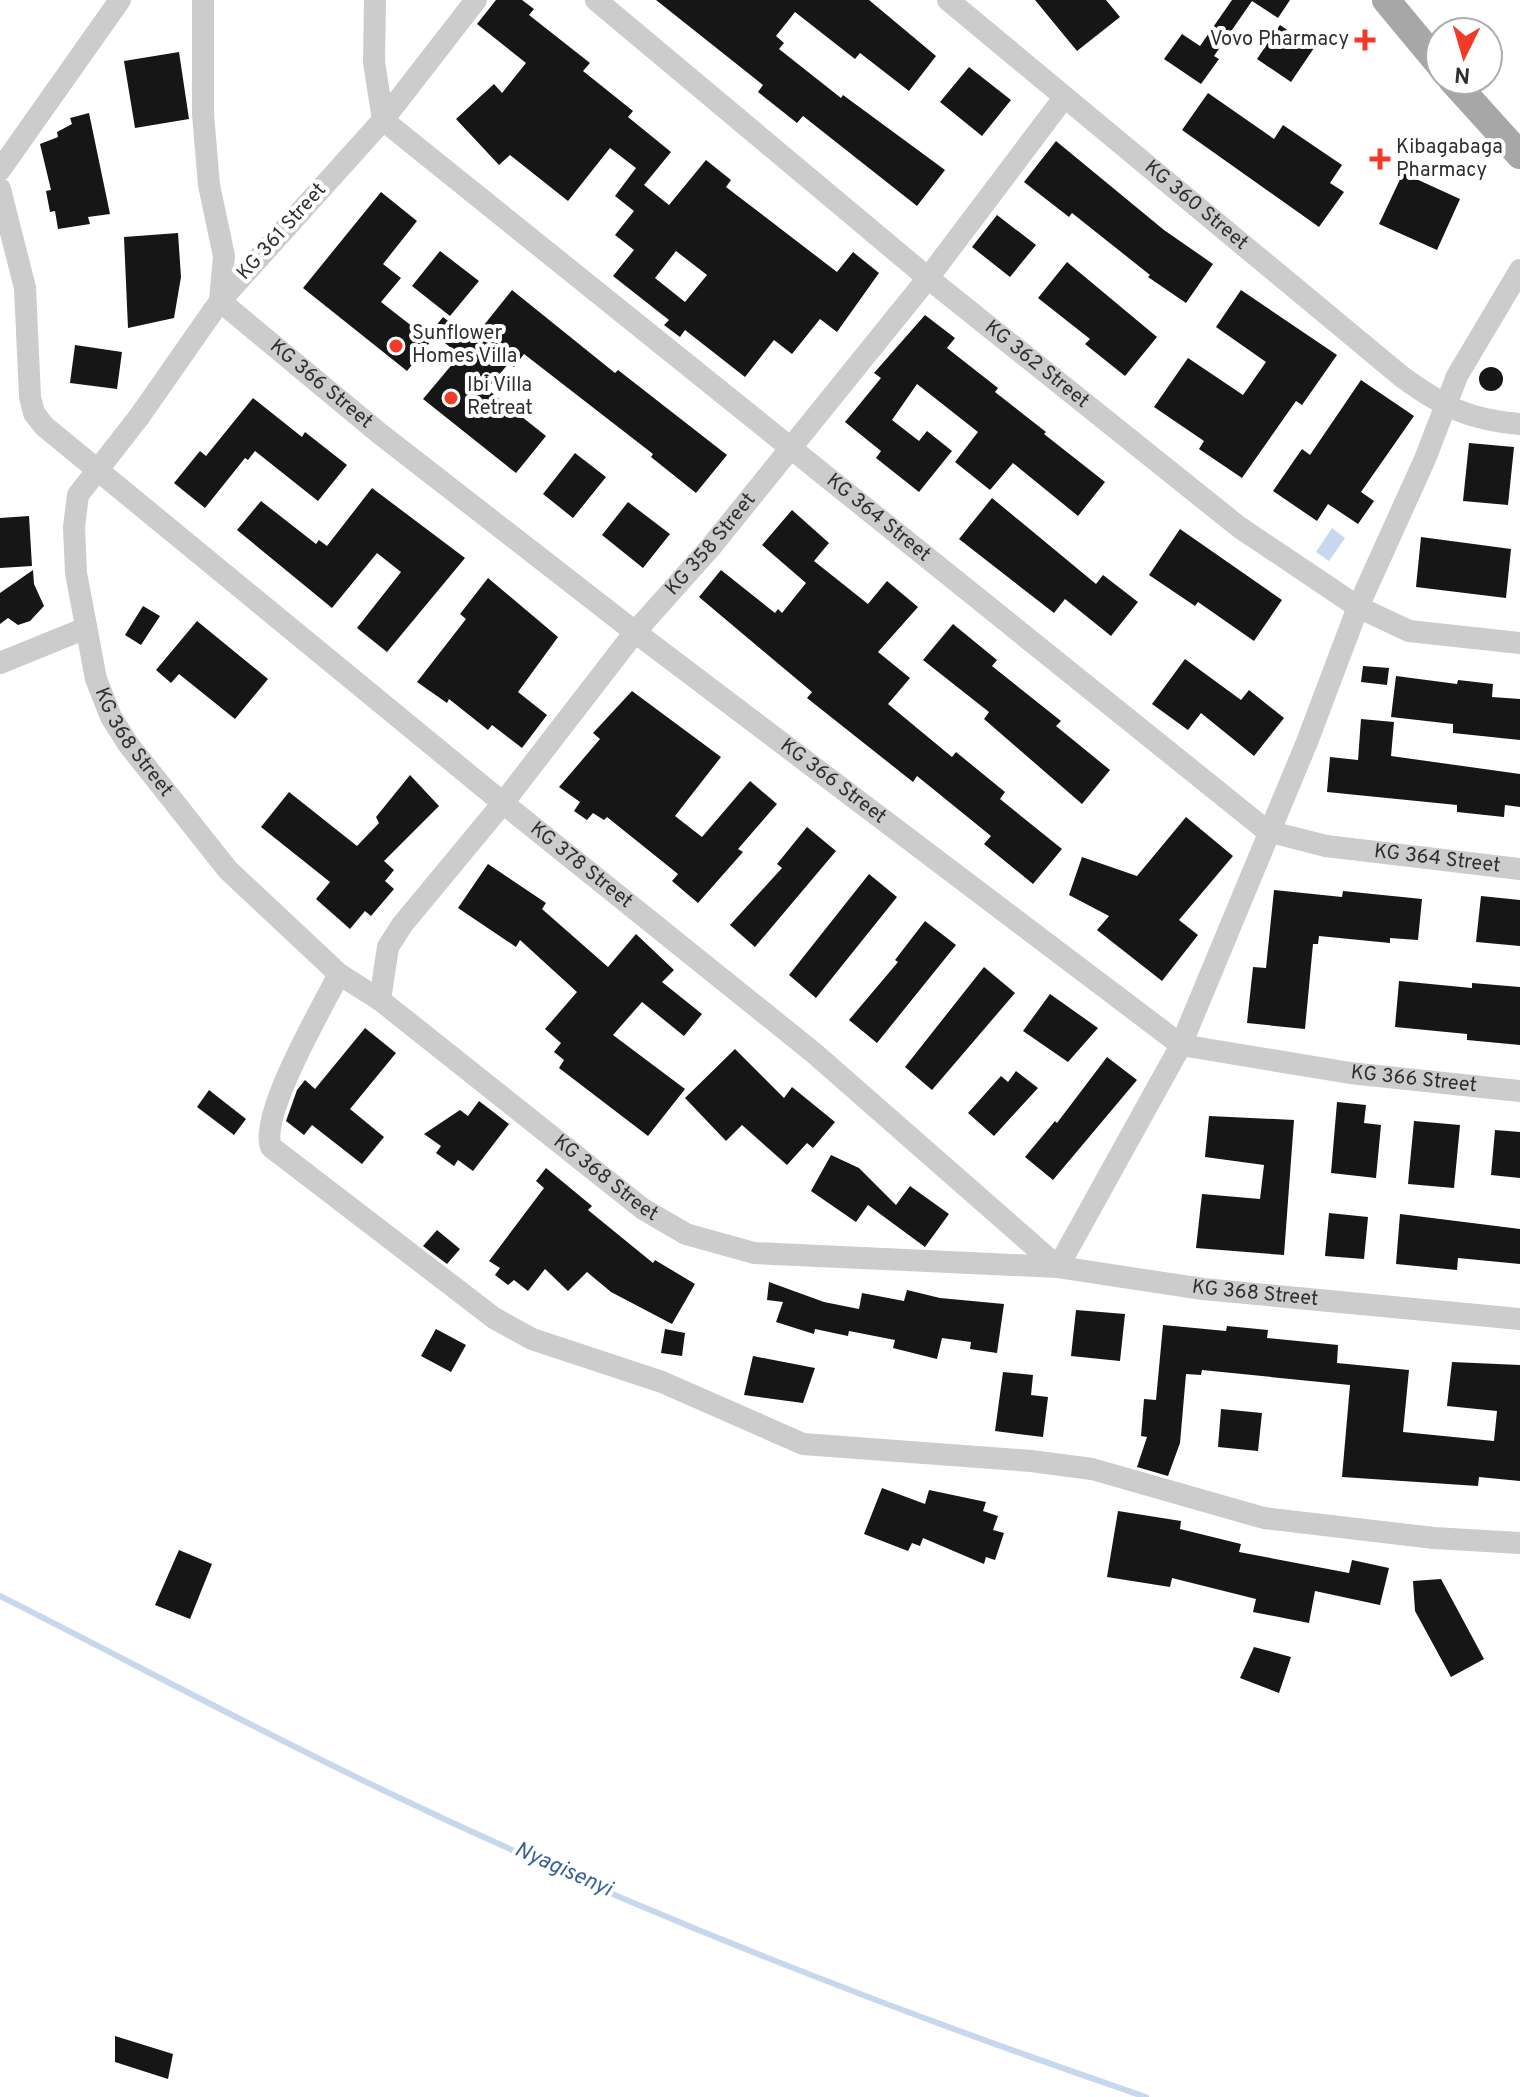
<svg xmlns="http://www.w3.org/2000/svg" width="1520" height="2097" font-family="Overpass,sans-serif">
  <rect width="100%" height="100%" fill="#fff"/>
  <path fill="#c7d8ee" d="M 1332,528 L 1345,538 L 1329,561 L 1316,552 Z"/>
  <g fill="none" stroke-linecap="round" stroke-linejoin="round">
    <path stroke="#c7d8ee" stroke-width="6" d="M 0,1596 C 129,1661 257,1730 387,1792 C 633,1910 888,2009 1146,2097"/>
  </g>
  <path fill="#161616" fill-rule="evenodd" d="M 496,0 L 522,0 L 534,9 L 529,15 L 590,63 L 583,71 L 633,111 L 628,117 L 671,152 L 644,185 L 669,205 L 706,160 L 731,180 L 726,187 L 837,272 L 853,252 L 879,273 L 837,332 L 820,319 L 792,354 L 774,340 L 745,377 L 685,330 L 680,337 L 664,325 L 669,320 L 613,276 L 634,250 L 615,235 L 634,211 L 615,196 L 636,168 L 610,148 L 568,201 L 510,155 L 499,165 L 456,119 L 494,84 L 502,93 L 526,63 L 477,24 ZM 676,251 L 707,275 L 685,302 L 655,278 Z
    M 656,0 L 869,0 L 936,56 L 909,91 L 860,53 L 855,59 L 795,12 L 776,36 L 784,43 L 779,49 L 841,98 L 843,95 L 945,170 L 917,206 L 803,116 L 797,123 L 758,92 L 763,85 Z
    M 1035,0 L 1106,0 L 1120,17 L 1077,51 Z
    M 1232,0 L 1290,0 L 1278,18 L 1252,1 L 1214,56 L 1219,59 L 1201,84 L 1164,59 L 1182,34 L 1200,46 Z
    M 1280,25 L 1314,48 L 1291,82 L 1257,59 Z
    M 179,52 L 189,119 L 135,128 L 124,61 Z
    M 969,67 L 1011,100 L 982,136 L 940,102 Z
    M 1208,93 L 1274,139 L 1283,125 L 1342,165 L 1330,183 L 1344,192 L 1319,227 L 1182,130 Z
    M 89,113 L 110,214 L 88,217 L 90,224 L 58,229 L 55,211 L 50,212 L 46,191 L 51,190 L 40,144 L 58,137 L 57,132 L 72,124 L 70,118 Z
    M 1056,141 L 1164,230 L 1213,264 L 1186,303 L 1148,277 L 1150,275 L 1072,213 L 1069,217 L 1024,182 Z
    M 1403,173 L 1460,199 L 1437,250 L 1379,224 Z
    M 381,192 L 417,221 L 383,264 L 401,278 L 381,302 L 431,341 L 407,371 L 303,288 Z
    M 997,215 L 1036,245 L 1010,277 L 972,247 Z
    M 178,233 L 181,277 L 174,318 L 128,328 L 124,237 Z
    M 440,251 L 479,281 L 450,316 L 412,286 Z
    M 1067,262 L 1157,337 L 1125,376 L 1085,344 L 1090,339 L 1038,298 Z
    M 512,290 L 615,373 L 618,370 L 727,455 L 696,493 L 651,457 L 653,454 L 524,354 L 514,367 L 509,363 L 487,389 L 546,436 L 516,473 L 423,399 L 460,355 L 431,332 L 443,317 L 472,340 Z
    M 1241,290 L 1337,355 L 1302,405 L 1296,401 L 1242,478 L 1199,449 L 1204,441 L 1154,407 L 1188,358 L 1243,395 L 1266,362 L 1216,327 Z
    M 925,315 L 955,338 L 947,348 L 998,388 L 995,392 L 1046,432 L 1044,434 L 1105,482 L 1078,516 L 1013,463 L 990,490 L 955,462 L 978,432 L 917,384 L 892,420 L 919,441 L 927,431 L 952,451 L 919,492 L 876,458 L 881,451 L 845,422 L 881,378 L 874,373 Z
    M 75,345 L 122,352 L 117,389 L 70,383 Z
    M1479 379a12 12 0 1 1 24 0a12 12 0 1 1-24 0Z
    M 1361,380 L 1414,416 L 1361,492 L 1374,501 L 1358,524 L 1328,504 L 1317,521 L 1273,491 L 1302,449 L 1310,455 Z
    M 253,398 L 302,437 L 305,432 L 347,465 L 318,501 L 255,451 L 248,460 L 245,458 L 205,508 L 174,483 L 200,451 L 206,456 Z
    M 1469,443 L 1514,447 L 1508,505 L 1463,501 Z
    M 575,453 L 606,477 L 573,518 L 543,494 Z
    M 372,488 L 465,558 L 387,652 L 357,628 L 401,572 L 377,553 L 332,608 L 237,530 L 261,501 L 316,544 L 319,540 L 327,546 Z
    M 992,498 L 1096,584 L 1103,575 L 1138,602 L 1111,636 L 1065,599 L 1054,613 L 959,539 Z
    M 628,502 L 670,534 L 643,568 L 602,535 Z
    M 792,510 L 829,543 L 814,561 L 868,604 L 887,581 L 918,607 L 878,652 L 910,678 L 888,704 L 952,757 L 956,752 L 1005,792 L 1000,799 L 1062,849 L 1033,884 L 984,844 L 991,836 L 917,776 L 913,782 L 807,698 L 812,692 L 699,597 L 721,570 L 775,613 L 778,609 L 782,613 L 806,583 L 762,545 Z
    M 29,516 L 32,566 L 0,568 L 0,518 Z
    M 1180,529 L 1282,600 L 1254,641 L 1198,602 L 1195,606 L 1149,575 Z
    M 1421,537 L 1511,549 L 1506,598 L 1416,587 Z
    M 33,570 L 34,584 L 44,606 L 30,621 L 18,625 L 8,618 L 0,624 L 0,593 Z
    M 488,578 L 558,637 L 518,692 L 547,715 L 522,748 L 492,725 L 488,730 L 449,699 L 447,703 L 417,682 L 466,619 L 460,614 Z
    M 143,606 L 160,616 L 141,645 L 125,635 Z
    M 197,621 L 268,679 L 235,719 L 179,674 L 171,683 L 156,670 Z
    M 953,624 L 997,660 L 992,666 L 1061,721 L 1056,726 L 1110,770 L 1082,804 L 984,719 L 989,712 L 923,660 Z
    M 1185,659 L 1241,700 L 1249,690 L 1284,718 L 1254,756 L 1201,713 L 1188,730 L 1152,704 Z
    M 1363,666 L 1389,668 L 1387,685 L 1361,682 Z
    M 1396,676 L 1457,684 L 1458,680 L 1493,684 L 1492,697 L 1520,699 L 1520,740 L 1453,733 L 1453,724 L 1391,717 Z
    M 632,691 L 721,757 L 675,816 L 702,837 L 750,781 L 777,804 L 738,849 L 743,852 L 698,903 L 672,881 L 678,874 L 607,817 L 604,820 L 593,813 L 587,820 L 574,811 L 580,802 L 559,787 L 600,739 L 593,733 Z
    M 1361,719 L 1394,722 L 1391,756 L 1520,774 L 1520,807 L 1505,805 L 1504,817 L 1457,812 L 1457,805 L 1327,792 L 1330,757 L 1358,760 Z
    M 410,775 L 439,806 L 384,861 L 394,870 L 385,881 L 394,889 L 371,916 L 365,911 L 350,929 L 316,899 L 330,882 L 261,827 L 289,792 L 357,846 L 379,823 L 376,817 Z
    M 1186,817 L 1233,856 L 1179,920 L 1198,935 L 1162,981 L 1097,930 L 1109,916 L 1069,895 L 1082,857 L 1137,876 Z
    M 807,827 L 836,851 L 755,947 L 730,925 L 782,868 L 777,864 Z
    M 488,864 L 546,903 L 542,909 L 608,967 L 636,934 L 674,970 L 662,982 L 702,1014 L 684,1036 L 642,1002 L 613,1035 L 685,1089 L 648,1136 L 559,1068 L 564,1060 L 554,1052 L 561,1043 L 545,1029 L 577,992 L 520,940 L 516,947 L 458,908 Z
    M 869,874 L 897,897 L 816,998 L 789,975 Z
    M 1274,890 L 1342,897 L 1343,891 L 1422,899 L 1418,940 L 1390,938 L 1390,943 L 1319,936 L 1318,944 L 1313,944 L 1305,1029 L 1247,1023 L 1253,967 L 1266,968 Z
    M 1481,896 L 1520,900 L 1520,946 L 1476,942 Z
    M 925,921 L 956,945 L 877,1043 L 849,1020 L 898,962 L 895,960 Z
    M 984,967 L 1015,993 L 932,1090 L 905,1067 Z
    M 1399,981 L 1472,988 L 1472,983 L 1520,987 L 1520,1045 L 1467,1040 L 1467,1034 L 1395,1027 Z
    M 1050,994 L 1098,1028 L 1068,1062 L 1023,1031 Z
    M 365,1028 L 396,1053 L 350,1109 L 384,1137 L 362,1164 L 312,1125 L 304,1135 L 286,1121 L 297,1090 L 305,1080 L 315,1089 Z
    M 735,1049 L 784,1098 L 792,1087 L 835,1122 L 813,1148 L 807,1143 L 787,1165 L 742,1125 L 726,1141 L 685,1098 Z
    M 1107,1057 L 1137,1080 L 1053,1180 L 1025,1157 L 1055,1121 L 1057,1123 Z
    M 1016,1071 L 1038,1088 L 994,1136 L 968,1113 L 1001,1076 L 1008,1082 Z
    M 209,1090 L 246,1119 L 234,1135 L 197,1107 Z
    M 479,1101 L 509,1124 L 473,1171 L 458,1160 L 454,1166 L 436,1153 L 441,1146 L 424,1134 L 460,1110 L 468,1116 Z
    M 1337,1102 L 1366,1105 L 1364,1123 L 1381,1125 L 1376,1178 L 1331,1173 Z
    M 1209,1116 L 1294,1120 L 1284,1255 L 1196,1248 L 1202,1194 L 1260,1199 L 1264,1165 L 1205,1157 Z
    M 1414,1121 L 1460,1125 L 1454,1188 L 1408,1184 Z
    M 1495,1130 L 1520,1132 L 1520,1178 L 1491,1175 Z
    M 831,1155 L 859,1168 L 896,1205 L 910,1186 L 949,1214 L 925,1247 L 868,1205 L 856,1222 L 811,1191 Z
    M 546,1168 L 592,1206 L 588,1210 L 653,1263 L 655,1260 L 695,1284 L 672,1324 L 611,1292 L 587,1272 L 568,1291 L 545,1269 L 528,1291 L 514,1280 L 508,1285 L 495,1275 L 500,1268 L 489,1261 L 544,1188 L 536,1181 Z
    M 1329,1213 L 1368,1217 L 1364,1259 L 1325,1256 Z
    M 1400,1214 L 1520,1229 L 1520,1264 L 1458,1258 L 1457,1270 L 1396,1264 Z
    M 437,1230 L 460,1249 L 447,1264 L 423,1246 Z
    M 769,1282 L 824,1302 L 859,1309 L 862,1293 L 904,1301 L 907,1290 L 940,1298 L 1004,1304 L 997,1353 L 970,1349 L 971,1342 L 942,1338 L 937,1359 L 893,1348 L 895,1340 L 849,1331 L 848,1336 L 815,1329 L 814,1334 L 776,1322 L 783,1302 L 767,1300 Z
    M 1076,1310 L 1125,1314 L 1120,1361 L 1071,1356 Z
    M 1163,1325 L 1226,1331 L 1227,1326 L 1268,1330 L 1267,1338 L 1338,1345 L 1337,1363 L 1409,1370 L 1403,1432 L 1494,1441 L 1497,1411 L 1447,1406 L 1452,1362 L 1520,1365 L 1520,1481 L 1479,1477 L 1478,1486 L 1342,1477 L 1350,1385 L 1202,1370 L 1201,1375 L 1186,1374 L 1180,1443 L 1168,1476 L 1137,1467 L 1147,1437 L 1141,1436 L 1144,1399 L 1156,1400 Z
    M 436,1329 L 466,1345 L 451,1372 L 421,1356 Z
    M 665,1329 L 685,1333 L 682,1356 L 661,1353 Z
    M 753,1356 L 815,1368 L 803,1403 L 744,1395 Z
    M 1003,1372 L 1033,1375 L 1031,1395 L 1048,1397 L 1043,1437 L 995,1431 Z
    M 1221,1409 L 1262,1413 L 1258,1451 L 1218,1447 Z
    M 882,1488 L 925,1504 L 929,1490 L 986,1502 L 983,1511 L 998,1516 L 993,1530 L 1004,1533 L 995,1560 L 986,1557 L 984,1564 L 923,1538 L 920,1546 L 912,1543 L 908,1551 L 864,1534 Z
    M 1118,1511 L 1181,1521 L 1180,1529 L 1241,1544 L 1239,1552 L 1349,1573 L 1352,1560 L 1389,1568 L 1380,1605 L 1315,1591 L 1309,1623 L 1253,1612 L 1256,1599 L 1172,1578 L 1170,1587 L 1107,1577 Z
    M 179,1550 L 212,1564 L 190,1619 L 155,1605 Z
    M 1441,1579 L 1484,1659 L 1451,1677 L 1415,1611 L 1413,1581 Z
    M 1254,1647 L 1291,1657 L 1279,1693 L 1240,1678 Z
    M 115,2036 L 173,2054 L 168,2079 L 115,2062 Z"/>
  <g fill="none" stroke-linecap="round" stroke-linejoin="round">
    <g stroke="#ccc" stroke-width="22">
      <path id="s1" d="M 203,0 L 203,114 L 209,185 L 224,256 L 220,301 L 379,433 L 635,632 L 1181,1045 L 1350,1073 L 1520,1091"/>
      <path id="s2" d="M 375,0 L 374,62 L 383,120 L 1267,831 L 1326,846 L 1520,869"/>
      <path id="s3" d="M 476,0 L 383,120 L 220,301 L 139,417 L 78,495 L 74,527 L 76,573 L 96,679 L 111,717 L 128,744 L 228,870 L 339,974 L 380,1000 L 643,1209 L 686,1234 L 754,1253 L 1058,1267 L 1203,1289 L 1520,1319"/>
      <path id="s4" d="M 596,0 L 928,278 L 1239,527 L 1358,607 L 1409,631 L 1520,643"/>
      <path id="s5" d="M 948,0 L 1401,376 C 1442,406 1468,420 1520,424"/>
      <path d="M 0,170 L 120,0"/>
      <path id="s6" d="M 0,189 L 25,288 L 30,397 L 34,413 L 44,426 L 503,803 L 814,1053 L 1058,1267 L 1181,1045 L 1307,742 L 1358,607 L 1425,459 L 1457,376 L 1520,270"/>
      <path d="M 0,663 L 86,628"/>
      <path d="M 339,974 C 322,1008 259,1115 271,1147 L 494,1318 L 532,1339 L 662,1382 L 803,1444 L 1031,1461 L 1092,1469 L 1264,1518 L 1434,1538 L 1520,1543"/>
      <path id="s7" d="M 380,1000 L 388,947 L 402,925 L 503,803 L 635,632 L 710,548 L 928,278 L 1063,99"/>
    </g>
    <path stroke="#a7a7a7" stroke-width="28" d="M 1386,0 L 1440,65
      M 1452,80 L 1520,155"/>
  </g>
  <g fill="#f13b26" stroke="#fff" stroke-width="3">
    <path d="M1361 28h8v8h8v8h-8v8h-8v-8h-8v-8h8z"/>
    <path d="M1376 147h8v8h8v8h-8v8h-8v-8h-8v-8h8z"/>
    <circle cx="396" cy="346" r="8"/>
    <circle cx="451" cy="398" r="8"/>
  </g>
  <g text-anchor="middle" dominant-baseline="central" stroke-width="8" stroke-linejoin="round" paint-order="stroke">
    <g font-size="20" fill="#2f2f2f" stroke="#fff" text-anchor="start">
      <text x="1349" y="40" text-anchor="end">Vovo Pharmacy</text>
      <text x="1396" y="148">Kibagabaga<tspan x="1396" dy="23">Pharmacy</tspan></text>
      <text x="412" y="334">Sunflower<tspan x="412" dy="23">Homes Villa</tspan></text>
      <text x="467" y="386">Ibi Villa<tspan x="467" dy="23">Retreat</tspan></text>
    </g>
    <g font-size="20" fill="#2f2f2f" stroke="#fff">
      <text stroke="none"><textPath href="#s5" startOffset="322">KG 360 Street</textPath></text>
      <text transform="translate(282 232) rotate(-48)">KG 361 Street</text>
      <text stroke="none"><textPath href="#s4" startOffset="572">KG 362 Street</textPath></text>
      <text stroke="none"><textPath href="#s1" startOffset="434">KG 366 Street</textPath></text>
      <text stroke="none"><textPath href="#s2" startOffset="756">KG 364 Street</textPath></text>
      <text stroke="none"><textPath href="#s7" startOffset="570">KG 358 Street</textPath></text>
      <text stroke="none"><textPath href="#s3" startOffset="896">KG 368 Street</textPath></text>
      <text stroke="none"><textPath href="#s1" startOffset="1082">KG 366 Street</textPath></text>
      <text stroke="none"><textPath href="#s2" startOffset="1428">KG 364 Street</textPath></text>
      <text stroke="none"><textPath href="#s6" startOffset="938">KG 378 Street</textPath></text>
      <text stroke="none"><textPath href="#s1" startOffset="1754">KG 366 Street</textPath></text>
      <text stroke="none"><textPath href="#s3" startOffset="1544">KG 368 Street</textPath></text>
      <text stroke="none"><textPath href="#s3" startOffset="2216">KG 368 Street</textPath></text>
    </g>
    <g font-size="22" font-style="italic" fill="#376198" stroke="#fff">
      <text transform="translate(563 1870) rotate(24)">Nyagisenyi</text>
    </g>
  </g>
  <g transform="translate(1464 56) rotate(185)"><circle r="38" fill="#ffffff" stroke="#acacac" stroke-width="2"/>
  <path d="M0-6L14 30L0 20L-14 30Z" fill="#f13b26"/>
  <text y="-12" font-size="22" font-weight="bold" text-anchor="middle" fill="#2f2f2f">N</text>
  </g>
</svg>
